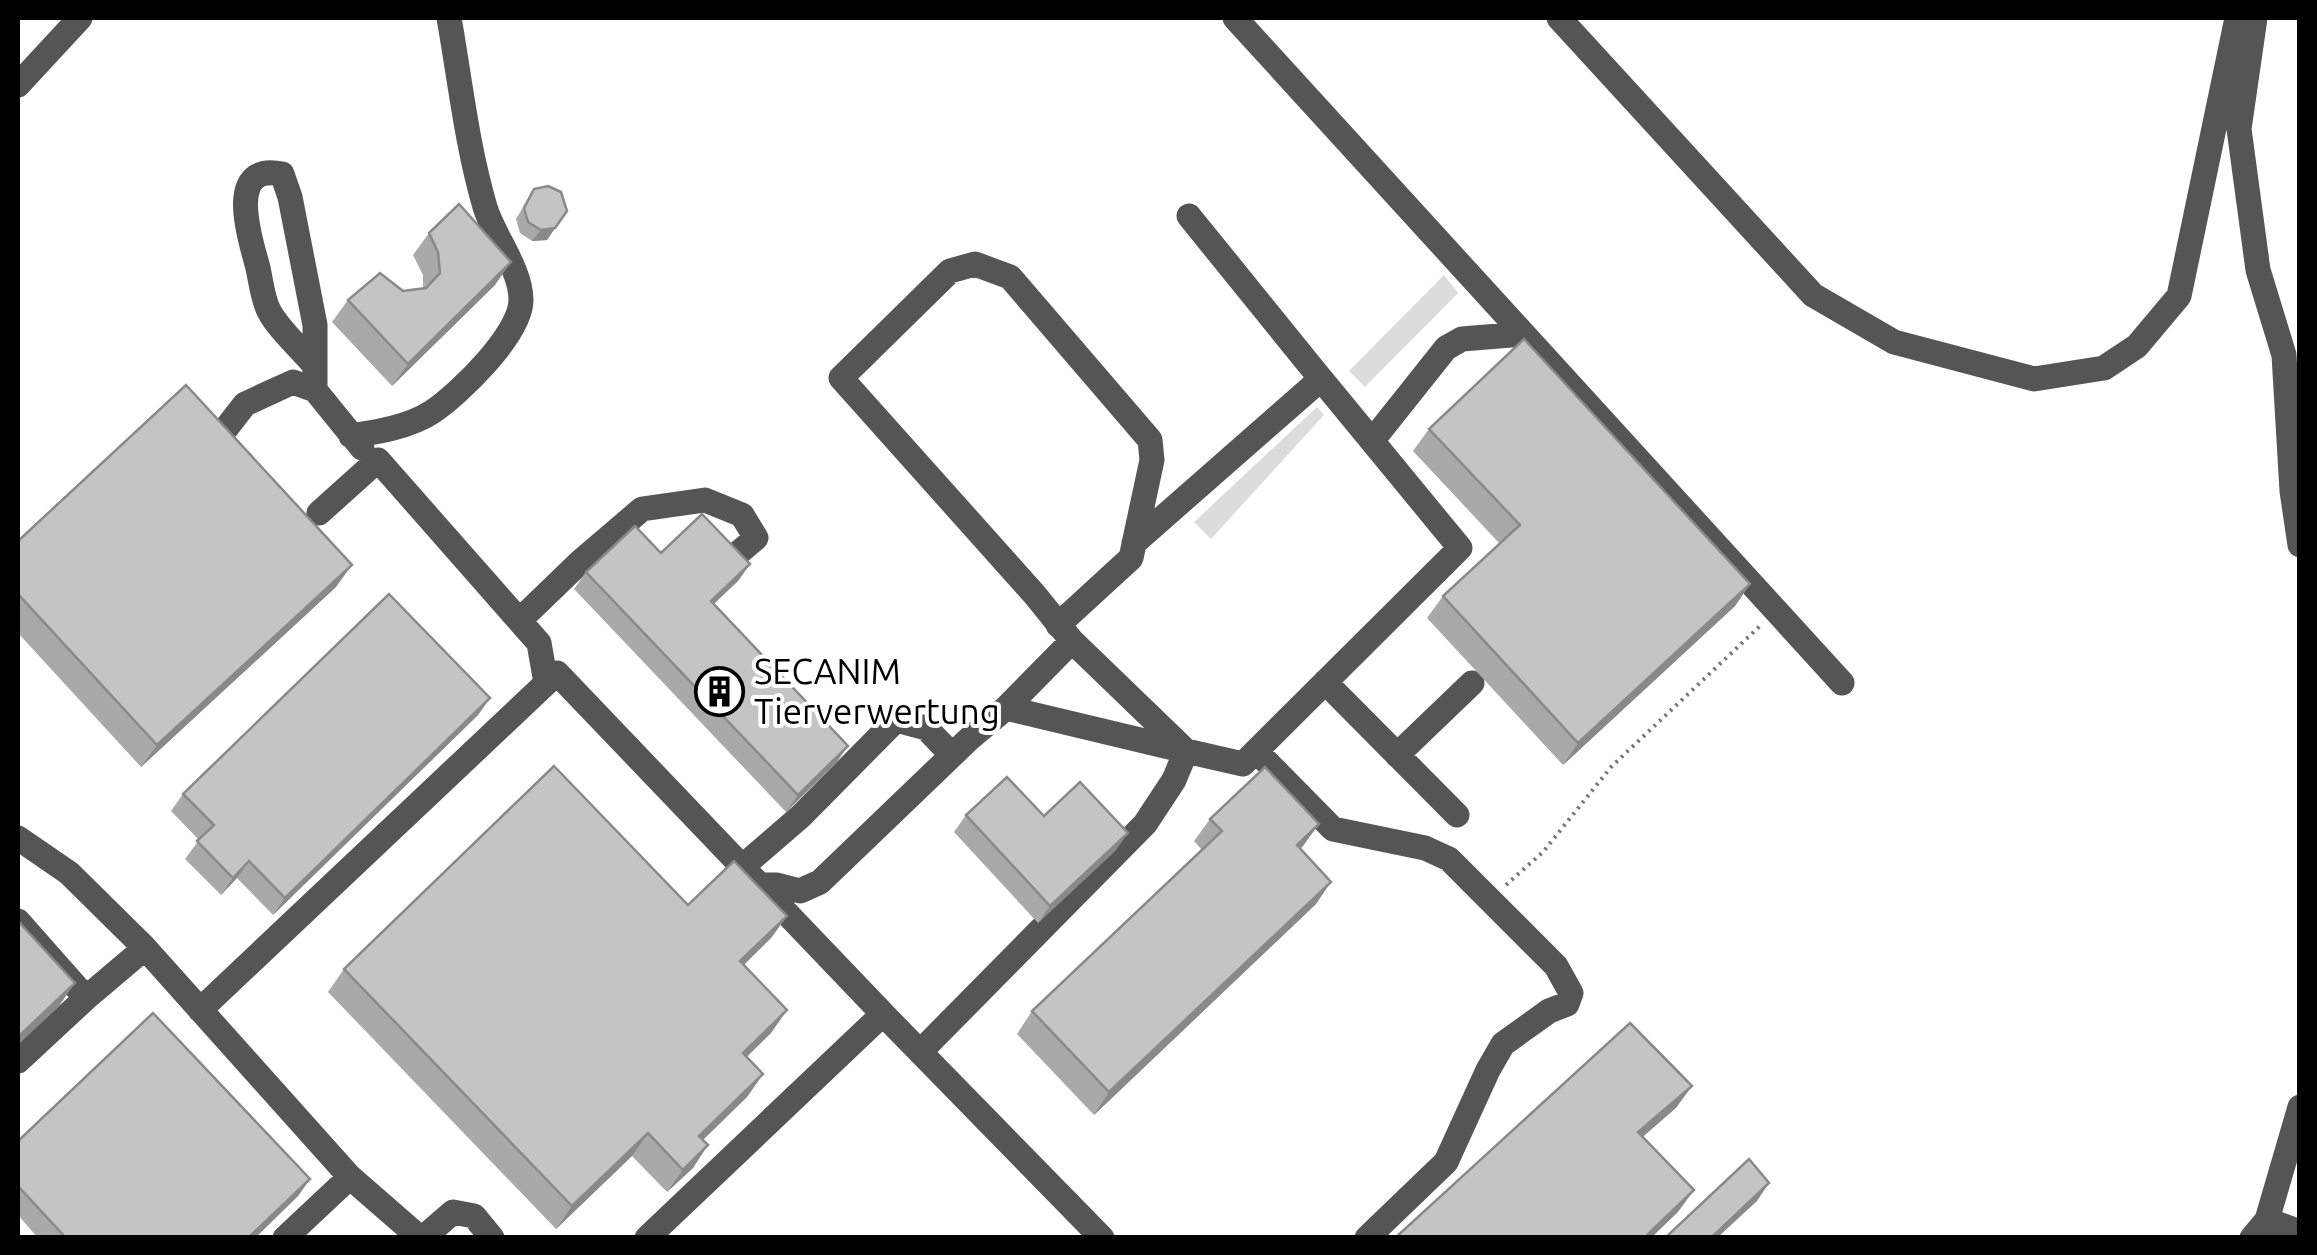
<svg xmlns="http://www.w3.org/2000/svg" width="2317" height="1255" font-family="Ubuntu,sans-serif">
  <rect width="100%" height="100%" fill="#fff"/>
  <path fill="#dcdcdc" d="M 1444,275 L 1458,293 L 1365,387 L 1349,371 Z
    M 1317,407 L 1324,415 L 1211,539 L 1194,522 Z"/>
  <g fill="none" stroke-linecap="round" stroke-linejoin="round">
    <path stroke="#777" stroke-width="4" stroke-dasharray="2.5 5" stroke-linecap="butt" d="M 1506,885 L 1543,852 L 1611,767 L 1761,625"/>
    <path stroke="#555" stroke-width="25" d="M 1235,18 L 1842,683
      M 1559,18 L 1813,295 L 1894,342 L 2034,379 L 2104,368 L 2137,346 L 2179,296 L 2237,18
      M 2255,18 L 2239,129 L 2258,270 L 2284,355 L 2292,491 L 2300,545
      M 18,85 L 80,18
      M 315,390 L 315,325 L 290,197 L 282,174 C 226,162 249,236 257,264 C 261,279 262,298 269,311 C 279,330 301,349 315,366
      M 224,431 L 245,404 L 293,382 L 315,390 L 362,448
      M 351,436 C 377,432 409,427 432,412 C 459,394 521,334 521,300 C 521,269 494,237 485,207 C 467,146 460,80 449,18
      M 1372,441 L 1446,348 L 1462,339 L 1523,334
      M 319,513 L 378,460 L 539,643 L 546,683
      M 1134,543 L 1321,379 L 1189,216
      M 520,620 L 580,562 L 642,509 L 705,500 L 742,515 L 756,538 L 730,560
      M 1072,641 L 1186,751 L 1243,764 L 1460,548 L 1321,379
      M 1325,682 L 1457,815
      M 1006,708 L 1072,641 L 1035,595 L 841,378 L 950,271 L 975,264 L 1010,277 L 1150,440 L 1152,460 L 1131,558 L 1058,625
      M 1256,751 L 1333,829 L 1425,848 L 1449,859 L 1556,966 L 1571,993 L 1567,1004 L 1549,1011 L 1503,1044 L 1488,1070 L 1446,1162 L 1367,1238
      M 1397,755 L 1472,683
      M 18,838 L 69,873 L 145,948 L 350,1177 L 285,1238
      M 742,867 L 801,816 L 896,720 L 926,728 L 952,755
      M 760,885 L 777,885 L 800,891 L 820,882 L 969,739 L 1006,708 L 1186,751 L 1174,780 L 1145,824 L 920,1052
      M 18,921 L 86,998 L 18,1061
      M 86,998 L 145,948
      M 200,1010 L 557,673 L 883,1014
      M 350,1177 L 420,1238
      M 2267,1220 L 2300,1232
      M 423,1238 L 453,1212 L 474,1216 L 492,1238
      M 647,1238 L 883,1014 L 1102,1238
      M 2252,1238 L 2267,1220 L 2300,1107"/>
  </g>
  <path fill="#a9a9a9" d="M 534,189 L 567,211 L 547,240 L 532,241 L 520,233 L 516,219 Z
    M 429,233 L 495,285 L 392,386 L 332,322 L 348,300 L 423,288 L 423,275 L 413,255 Z
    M 1429,429 L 1750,584 L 1735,606 L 1563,765 L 1427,618 L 1443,596 L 1500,544 L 1413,451 Z
    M 18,541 L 336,587 L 141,767 L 18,633 Z
    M 661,553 L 750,564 L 738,581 L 713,604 L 836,763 L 786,812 L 574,589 L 586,572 Z
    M 490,698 L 478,715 L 273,915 L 237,878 L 221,895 L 185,859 L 199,840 L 171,811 L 183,794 Z
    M 966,815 L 1044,816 L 1116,850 L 1038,923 L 954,832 Z
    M 1210,819 L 1319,824 L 1300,849 L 1316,904 L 1094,1115 L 1017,1034 L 1032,1011 L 1202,850 L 1194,841 Z
    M 688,905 L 787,916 L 771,938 L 744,965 L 787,1010 L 771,1033 L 747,1057 L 763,1074 L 747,1097 L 703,1140 L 693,1168 L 667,1192 L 632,1156 L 556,1229 L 328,992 L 344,969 Z
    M 18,1141 L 310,1179 L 298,1196 L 255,1238 L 38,1238 L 18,1215 Z"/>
  <path fill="#898989" d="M 555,228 L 547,240 L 532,241 L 541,230 Z
    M 511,262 L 495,285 L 392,386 L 408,364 Z
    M 750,564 L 738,581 L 699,618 L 711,601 Z
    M 352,565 L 336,587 L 141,767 L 157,745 Z
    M 1750,584 L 1735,606 L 1563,765 L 1578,743 Z
    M 490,698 L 478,715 L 273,915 L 285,898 Z
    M 848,746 L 836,763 L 786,812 L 798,795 Z
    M 1319,824 L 1303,846 L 1281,868 L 1297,845 Z
    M 1128,833 L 1116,850 L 1038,923 L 1050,906 Z
    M 249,861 L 237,878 L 221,895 L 233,878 Z
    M 1331,882 L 1316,904 L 1094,1115 L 1109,1092 Z
    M 787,916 L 771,938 L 724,984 L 740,961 Z
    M 75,983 L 59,1006 L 18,1045 L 18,1037 Z
    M 787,1010 L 771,1033 L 727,1075 L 743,1053 Z
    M 763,1074 L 747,1097 L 684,1158 L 699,1136 Z
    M 1692,1086 L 1676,1108 L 1622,1155 L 1638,1132 Z
    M 648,1133 L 632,1156 L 556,1229 L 572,1206 Z
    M 708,1145 L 693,1168 L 667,1192 L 683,1170 Z
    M 310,1179 L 298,1196 L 255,1238 L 248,1238 Z
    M 1769,1183 L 1757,1201 L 1717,1238 L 1711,1238 Z
    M 1694,1190 L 1678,1212 L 1651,1238 L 1644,1238 Z"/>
  <path fill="#c4c4c4" stroke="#898989" stroke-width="2.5" d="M 548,186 L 561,192 L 567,211 L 555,228 L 541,230 L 528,222 L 524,208 L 534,189 Z
    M 459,204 L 511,262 L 408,364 L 348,300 L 380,273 L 403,291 L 426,288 L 440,273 L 438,252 L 429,233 Z
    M 1524,339 L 1750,584 L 1578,743 L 1443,596 L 1520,525 L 1429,429 Z
    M 186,385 L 352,565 L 157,745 L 18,594 L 18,541 Z
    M 702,514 L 750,564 L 711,601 L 848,746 L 798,795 L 586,572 L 635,526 L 661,553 Z
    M 389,594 L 490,698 L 285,898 L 249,861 L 233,878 L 197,841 L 214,825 L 183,794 Z
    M 554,766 L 688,905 L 734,861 L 787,916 L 740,961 L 787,1010 L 743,1053 L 763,1074 L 699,1136 L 708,1145 L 683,1170 L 648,1133 L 572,1206 L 344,969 Z
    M 1265,767 L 1319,824 L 1297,845 L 1331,882 L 1109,1092 L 1032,1011 L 1222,831 L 1210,819 Z
    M 1007,777 L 1044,816 L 1080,782 L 1128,833 L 1050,906 L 966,815 Z
    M 18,921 L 75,983 L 18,1037 Z
    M 153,1013 L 310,1179 L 248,1238 L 66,1238 L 18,1186 L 18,1141 Z
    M 1630,1023 L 1692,1086 L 1638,1132 L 1694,1190 L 1644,1238 L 1395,1238 Z
    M 1749,1159 L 1769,1183 L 1711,1238 L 1665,1238 Z"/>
  <defs>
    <symbol id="building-ring" viewBox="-11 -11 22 22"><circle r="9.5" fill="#fff" stroke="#000" stroke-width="1.5"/><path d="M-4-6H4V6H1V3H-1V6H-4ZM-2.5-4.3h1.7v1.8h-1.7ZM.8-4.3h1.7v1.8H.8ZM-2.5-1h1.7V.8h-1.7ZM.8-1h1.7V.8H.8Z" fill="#000"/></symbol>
  </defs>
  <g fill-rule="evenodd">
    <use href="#building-ring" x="692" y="664" width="55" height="55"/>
  </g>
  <g text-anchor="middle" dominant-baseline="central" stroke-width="8" stroke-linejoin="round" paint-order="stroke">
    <g font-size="35" fill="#000" stroke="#fff" text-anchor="start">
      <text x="754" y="671">SECANIM<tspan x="754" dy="40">Tierverwertung</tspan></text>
    </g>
  </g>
  <rect width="2317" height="1255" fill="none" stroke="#000000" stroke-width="40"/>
</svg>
